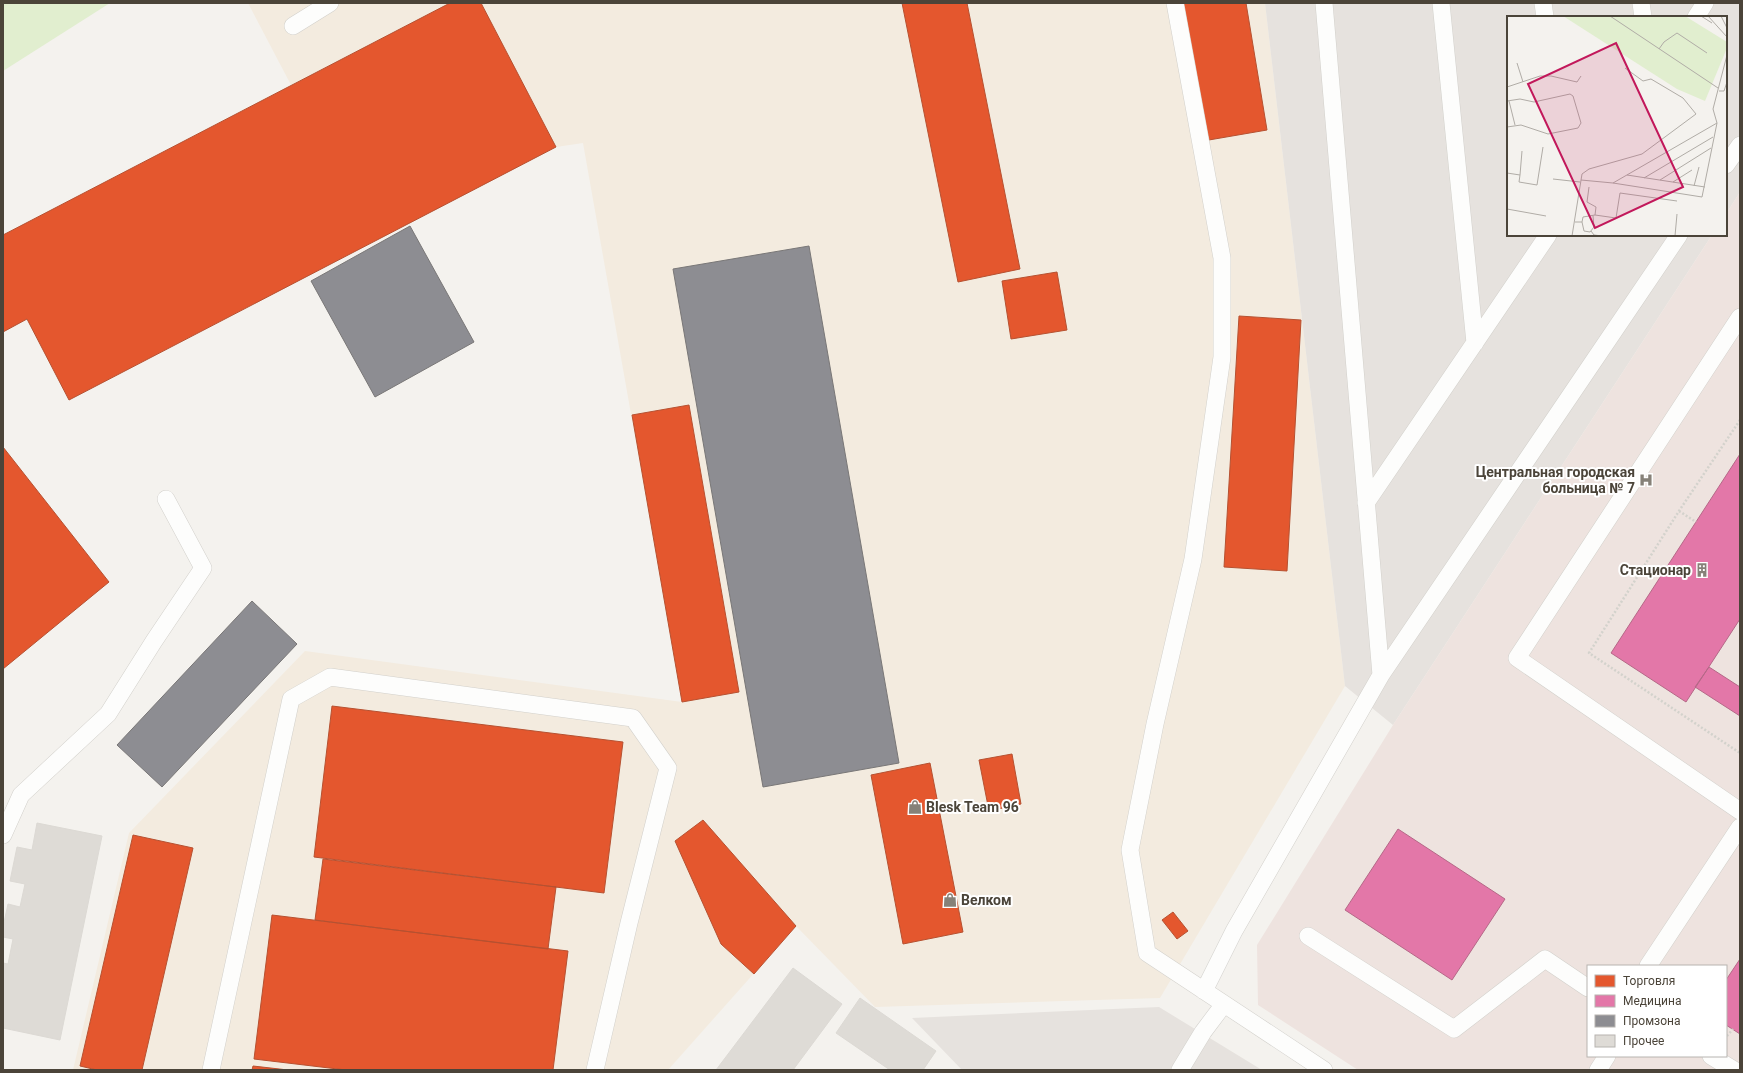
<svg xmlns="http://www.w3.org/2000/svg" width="1743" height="1073" font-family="Roboto,sans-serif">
  <rect width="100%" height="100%" fill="#f4f2ee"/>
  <path fill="#f3ebdf" d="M 248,3 L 450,3 L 291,85 Z
    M 481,3 L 1265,3 L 1345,686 L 1160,998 L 875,1007 L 796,926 L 668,1070 L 73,1070 L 129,833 L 305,651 L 682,702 L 583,143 L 556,147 Z"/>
  <path fill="#e6e2de" d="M 1265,3 L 1740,3 L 1740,192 L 1726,214 L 1726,17 L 1508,17 L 1508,235 L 1712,235 L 1393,725 L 1345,686 Z
    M 1159,1007 L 1262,1070 L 962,1070 L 912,1018 Z"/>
  <path fill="#eee3df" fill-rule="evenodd" d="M 1740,192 L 1740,1070 L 1358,1070 L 1258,1005 L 1257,945 L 1393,725 L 1712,235 L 1726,235 L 1726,214 ZM 1588,966 L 1726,966 L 1726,1056 L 1588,1056 Z"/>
  <path fill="#e1eecf" d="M 3,3 L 110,3 L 3,71 Z"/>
  <path fill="#e4572e" stroke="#b65131" d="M 450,3 L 481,3 L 556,147 L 69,400 L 27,319 L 3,332 L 3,235 Z
    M 902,3 L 967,3 L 1020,269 L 958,282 Z
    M 1180,3 L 1246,3 L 1267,130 L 1203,141 Z
    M 1057,272 L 1067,330 L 1011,339 L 1002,281 Z
    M 1239,316 L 1301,320 L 1287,571 L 1224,567 Z
    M 689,405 L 739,692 L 682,702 L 632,415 Z
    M 3,447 L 109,582 L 3,669 Z
    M 332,706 L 623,742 L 604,893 L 314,857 Z
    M 1012,754 L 1021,804 L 989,811 L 979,760 Z
    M 930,763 L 963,932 L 903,944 L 871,775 Z
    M 703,820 L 796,926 L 754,974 L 721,944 L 675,841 Z
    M 133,835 L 193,848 L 142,1070 L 97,1070 L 80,1066 Z
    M 323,859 L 556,887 L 548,949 L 315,920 Z
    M 1173,912 L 1188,931 L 1177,939 L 1162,920 Z
    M 272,915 L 568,951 L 553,1070 L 346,1070 L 254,1059 Z
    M 253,1066 L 288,1070 L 252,1070 Z"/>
  <path fill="#e377a8" stroke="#b56887" d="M 1740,454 L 1740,619 L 1686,702 L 1611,653 Z
    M 1709,667 L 1740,687 L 1740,716 L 1695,687 Z
    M 1398,829 L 1505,899 L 1452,980 L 1345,910 Z
    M 1740,959 L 1740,1034 L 1726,1025 L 1726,980 Z"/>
  <path fill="#8d8d92" stroke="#797777" d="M 410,226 L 474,342 L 375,397 L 311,281 Z
    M 809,246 L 899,763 L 763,787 L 673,269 Z
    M 252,601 L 297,644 L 162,787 L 117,745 Z"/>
  <path fill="#dedbd6" stroke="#dcd9d4" d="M 37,823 L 102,836 L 60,1040 L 3,1028 L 3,963 L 8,964 L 13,939 L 3,937 L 3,927 L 8,904 L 20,907 L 25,884 L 10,881 L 17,847 L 32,850 Z
    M 793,968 L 842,1004 L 793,1070 L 716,1070 Z
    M 860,998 L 936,1051 L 923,1070 L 890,1070 L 836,1033 Z"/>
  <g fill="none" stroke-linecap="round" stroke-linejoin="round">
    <defs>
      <path id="service" d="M 1175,3 L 1222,258 L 1222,357 L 1193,559 L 1155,724 L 1130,850 L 1147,953 L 1324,1070
        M 1441,3 L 1475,343
        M 1543,3 L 1545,17
        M 1641,3 L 1643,17
        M 1696,17 L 1705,3
        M 293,26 L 330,3
        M 1726,165 L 1740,145
        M 1740,317 L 1517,658 L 1740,811
        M 1366,503 L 1548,235
        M 1381,675 L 1679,235
        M 3,835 L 21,795 L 108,714 L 154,641 L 203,568 L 166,499
        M 1308,936 L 1454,1029 L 1545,959 L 1588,988
        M 1648,966 L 1740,827
        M 1204,991 L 1234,931 L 1381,675 L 1324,3
        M 1711,1056 L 1734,1070
        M 211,1070 L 291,699 L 330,677 L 633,718 L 668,768 L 629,923 L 595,1070
        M 1180,1070 L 1203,1032 L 1224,1004
        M 1598,1070 L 1607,1056"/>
    </defs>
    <use href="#service" stroke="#d2d0cb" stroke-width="18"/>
    <path stroke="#d3d2cc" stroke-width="2.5" stroke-dasharray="2 2" stroke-linecap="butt" d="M 1740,420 L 1679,511 L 1589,653 L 1740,753
      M 1679,511 L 1696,522
      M 1727,1036 L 1733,1029"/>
    <use href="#service" stroke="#fdfdfc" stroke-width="17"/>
  </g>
  <defs>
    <symbol id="hospital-bare" viewBox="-9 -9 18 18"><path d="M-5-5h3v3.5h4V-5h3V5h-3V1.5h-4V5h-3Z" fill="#868178" stroke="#fff" stroke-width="2.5" paint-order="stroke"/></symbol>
    <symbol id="building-bare" viewBox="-9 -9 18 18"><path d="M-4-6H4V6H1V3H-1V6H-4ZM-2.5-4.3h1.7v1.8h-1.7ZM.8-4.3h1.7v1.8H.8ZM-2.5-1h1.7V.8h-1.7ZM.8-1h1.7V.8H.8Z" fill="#868178" stroke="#fff" stroke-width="2.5" paint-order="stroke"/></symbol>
    <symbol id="shop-bare" viewBox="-9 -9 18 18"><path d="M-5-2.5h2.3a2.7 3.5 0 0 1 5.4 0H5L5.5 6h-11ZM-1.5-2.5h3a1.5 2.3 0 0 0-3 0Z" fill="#868178" stroke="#fff" stroke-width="2.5" paint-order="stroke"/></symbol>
  </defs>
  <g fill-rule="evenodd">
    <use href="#hospital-bare" x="1636" y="470" width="20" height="20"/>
    <use href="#building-bare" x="1692" y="560" width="20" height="20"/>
    <use href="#shop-bare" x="905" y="797" width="20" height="20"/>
    <use href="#shop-bare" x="940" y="890" width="20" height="20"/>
  </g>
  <g text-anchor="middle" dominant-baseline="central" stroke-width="4" stroke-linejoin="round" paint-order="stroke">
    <g font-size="14" font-weight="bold" fill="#4b4439" stroke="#fff" text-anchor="end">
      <text x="1635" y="472">Центральная городская<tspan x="1635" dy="16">больница № 7</tspan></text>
      <text x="1691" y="570">Стационар</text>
      <text x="926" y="807" text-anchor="start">Blesk Team 96</text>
      <text x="961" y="900" text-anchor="start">Велком</text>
    </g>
  </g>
  <g transform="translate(1507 16)">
    <rect width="220" height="220" fill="#f4f2ee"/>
    <path d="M 56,0 L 178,0 L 220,26 L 220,32 L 198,85 L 170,73 Z" fill="#e1eecf"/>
    <path fill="none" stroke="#b0aca6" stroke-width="1" d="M 103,0 L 211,72M 194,0 L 205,7M 201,0 L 220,21M 214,0 L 220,12M 152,33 L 157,26 L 170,17 L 200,37M 10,47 L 16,66M 0,71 L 33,60 L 44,60 L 70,66 L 74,60M 212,75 L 217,75 L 220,66M 0,85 L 13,83 L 27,86 L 63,78 L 66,80 L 74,107 L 71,112 L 41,118 L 14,109 L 0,111M 2,85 L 8,109M 0,157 L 13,159 L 15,135M 13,159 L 12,166 L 30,169 L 36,131M 120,159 L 198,171M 137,162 L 206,121M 46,163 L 73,166M 74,164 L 106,167 L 210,107M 153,164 L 204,132M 166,166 L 185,154M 106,167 L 195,181 L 210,107 L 206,93 L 220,39M 187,170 L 192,151M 0,193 L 39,200M 88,199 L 109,202 L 113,177 L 170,185M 68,206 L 75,206 L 77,215 L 83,216 L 87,211 L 86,200M 75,206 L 76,201 L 88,199 L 89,191 L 80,186 L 82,171M 84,215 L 87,219 L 95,220M 65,220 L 75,158 L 82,153 L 135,138 L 189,98 L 176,82 L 144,63 L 136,65 L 118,52M 168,220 L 170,198"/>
    <path fill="#c2185b" fill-opacity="0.15" stroke="#c2185b" stroke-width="2" d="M 109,27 L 176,171 L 88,212 L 21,68 Z"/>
    <rect width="220" height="220" fill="none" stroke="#4b4439" stroke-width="2"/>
  </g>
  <rect width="1743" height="1073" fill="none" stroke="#4b4439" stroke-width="8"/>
  <rect x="1587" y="965" width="140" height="92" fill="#ffffff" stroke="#b7b4b0"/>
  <rect x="1595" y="975" width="20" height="12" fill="#e4572e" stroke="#b7b4b0"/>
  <text x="1623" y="985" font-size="12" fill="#4b4439">Торговля</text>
  <rect x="1595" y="995" width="20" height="12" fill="#e377a8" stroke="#b7b4b0"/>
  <text x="1623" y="1005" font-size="12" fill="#4b4439">Медицина</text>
  <rect x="1595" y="1015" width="20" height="12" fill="#8d8d92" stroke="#b7b4b0"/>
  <text x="1623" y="1025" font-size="12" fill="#4b4439">Промзона</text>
  <rect x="1595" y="1035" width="20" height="12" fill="#dedbd6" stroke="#b7b4b0"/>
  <text x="1623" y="1045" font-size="12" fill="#4b4439">Прочее</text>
</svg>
